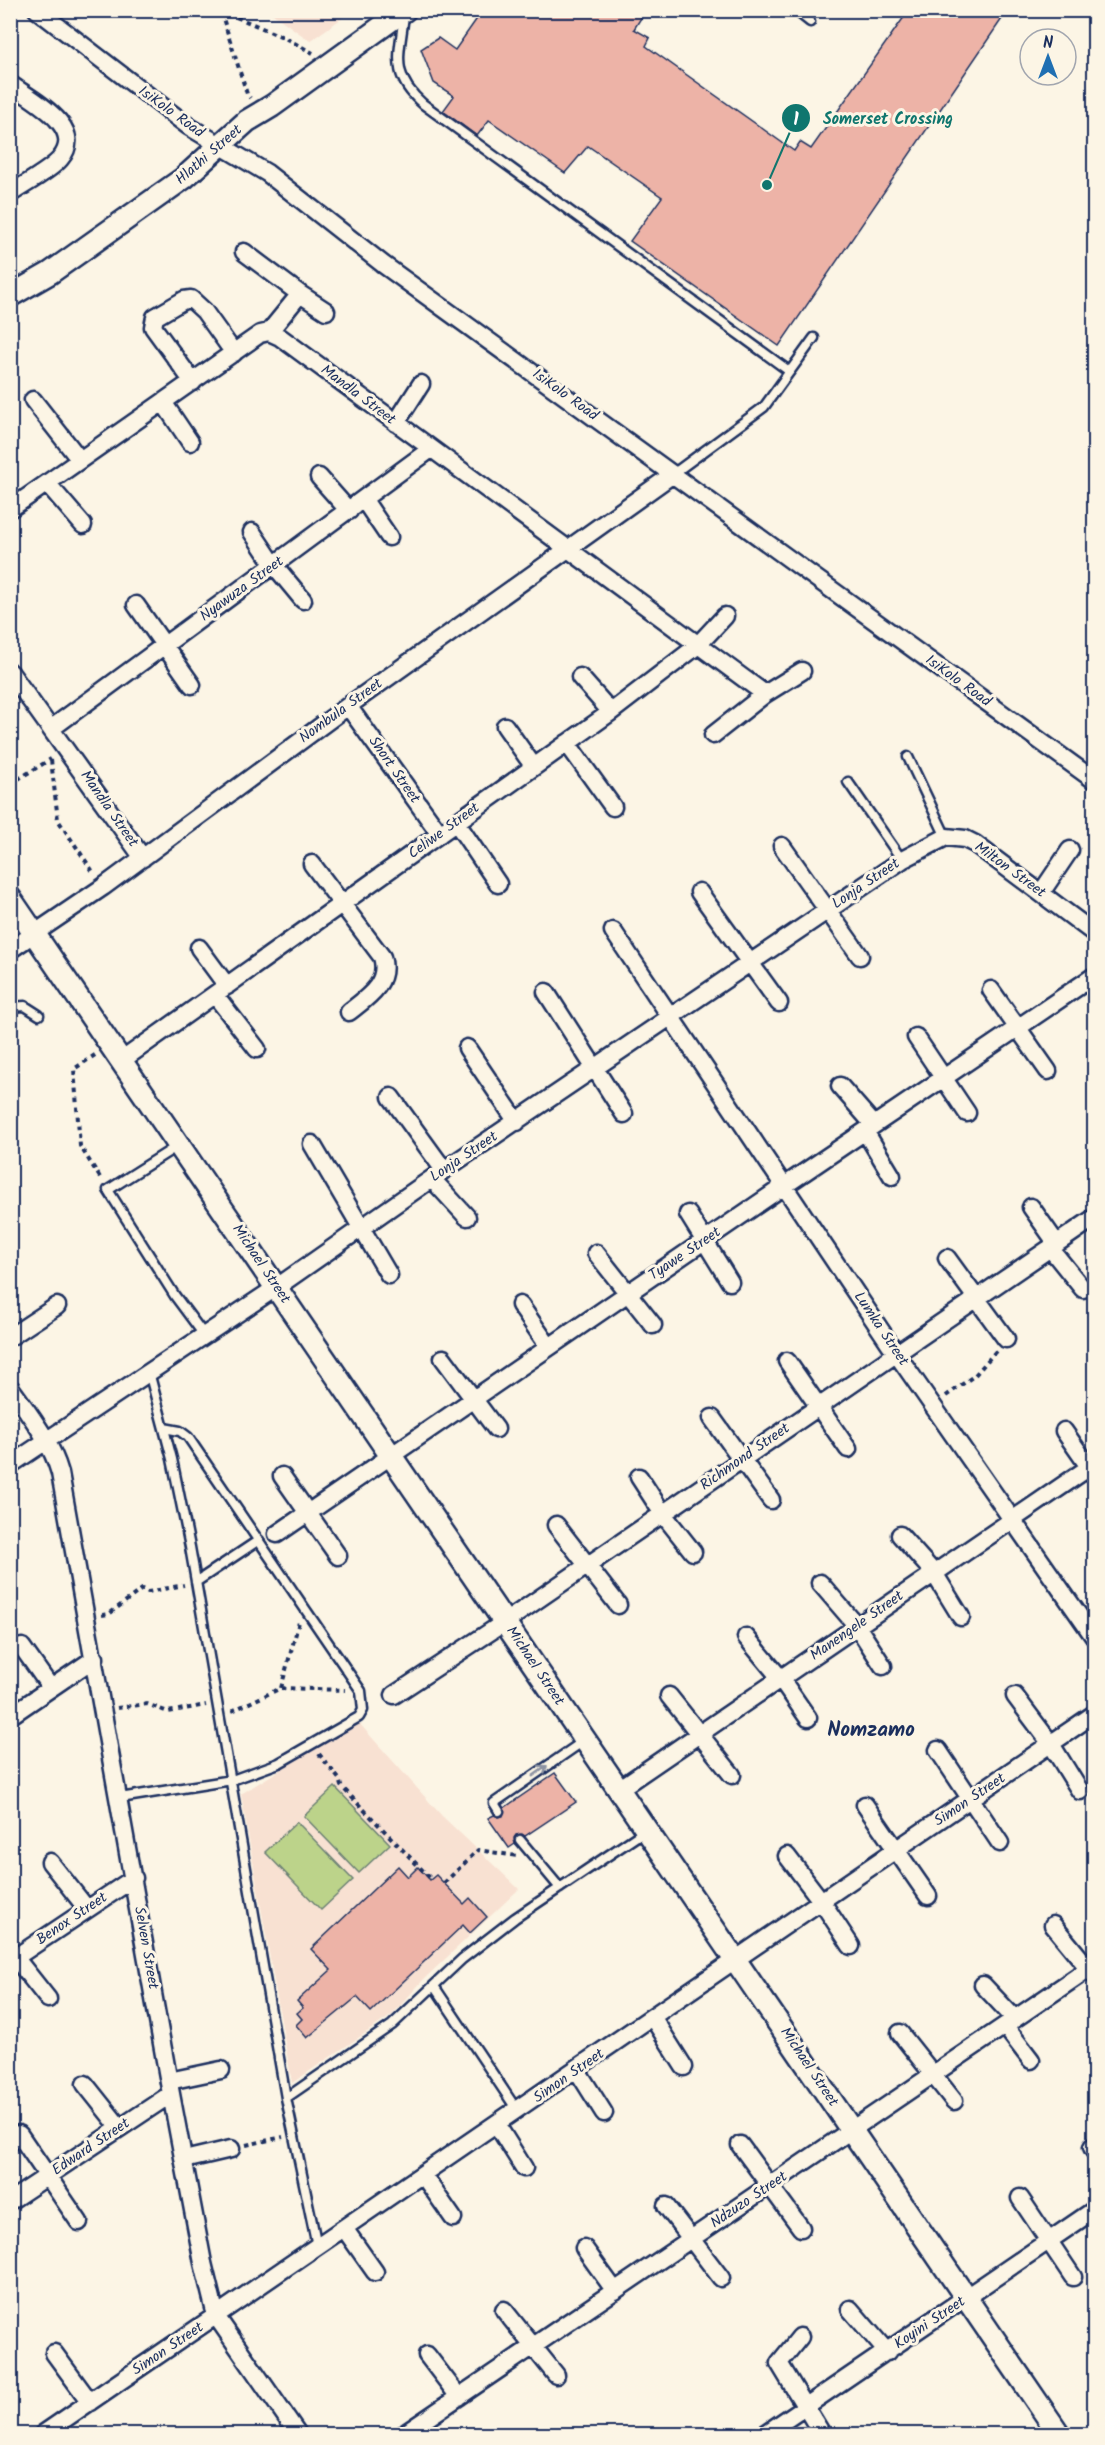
<svg xmlns="http://www.w3.org/2000/svg" width="1105" height="2445" font-family="Kalam,sans-serif">
  <rect width="100%" height="100%" fill="#fcf5e5"/>
  <filter id="ink" filterUnits="userSpaceOnUse"><feTurbulence type="fractalNoise" baseFrequency=".0167" numOctaves="2"/><feDisplacementMap in="SourceGraphic" scale="12" xChannelSelector="R" yChannelSelector="G"/><feConvolveMatrix kernelMatrix="1 2 1 2 8 2 1 2 1" color-interpolation-filters="sRGB"/></filter>
  <g filter="url(#ink)">
    <path fill="#f8e1d2" d="M 269,11 L 352,11 L 310,41 Z
      M 358,1722 L 442,1816 L 519,1889 L 424,1979 L 392,2015 L 292,2083 L 241,1794 Z"/>
    <path fill="#bcd38a" stroke="#6c8174" stroke-width="1.5" d="M 335,1787 L 390,1844 L 359,1873 L 304,1816 Z
      M 297,1822 L 353,1880 L 321,1910 L 265,1852 Z"/>
    <path fill="#edb3a7" stroke="#1b2f5e" stroke-width="1.5" d="M 483,10 L 646,10 L 634,29 L 650,38 L 646,46 L 794,151 L 800,142 L 811,149 L 909,10 L 1008,10 L 779,346 L 630,241 L 662,197 L 588,146 L 565,173 L 489,120 L 477,136 L 443,111 L 454,96 L 434,83 L 421,49 L 438,38 L 455,50 Z
      M 555,1773 L 576,1802 L 525,1836 L 522,1834 L 516,1835 L 514,1838 L 515,1844 L 509,1848 L 488,1818 L 494,1815 L 499,1817 L 503,1816 L 504,1808 Z
      M 398,1866 L 408,1877 L 418,1867 L 430,1880 L 436,1875 L 464,1904 L 470,1898 L 487,1917 L 470,1933 L 463,1925 L 371,2012 L 357,1997 L 307,2038 L 296,2025 L 302,2019 L 297,2013 L 303,2008 L 297,2001 L 331,1970 L 311,1949 Z"/>
    <g fill="none" stroke-linecap="round" stroke-linejoin="round">
      <defs>
        <path id="service" d="M 795,10 L 810,22
          M 404,14 C 400,55 389,74 423,104 L 789,371
          M 673,474 L 764,407 L 814,338
          M 908,757 L 946,837
          M 848,782 L 902,860
          M 10,1007 L 25,1006 L 39,1015
          M 179,1145 L 108,1190 L 175,1296 L 204,1335
          M 149,1372 L 172,1459 L 190,1547 L 286,2098 L 317,2246
          M 196,1582 L 259,1540
          M 120,1798 L 232,1780 L 279,1763 L 359,1717 L 363,1710 L 361,1691 L 188,1437 L 180,1431 L 164,1428
          M 499,1811 L 494,1803 L 585,1740
          M 520,1840 L 560,1888
          M 434,1986 L 517,2110
          M 286,2098 L 392,2025 L 462,1959 L 515,1918 L 646,1830"/>
        <path id="minor" d="M 37,10 L 188,126 L 267,173 L 384,265 L 1094,780
          M 10,84 C 32,100 87,127 60,159 C 51,170 23,185 10,194
          M 244,252 L 300,294 L 269,332
          M 300,294 L 326,311
          M 193,382 L 153,327 L 155,317 L 184,300 L 191,299 L 204,311 L 234,353
          M 33,400 L 80,460
          M 163,402 L 190,442
          M 396,423 L 421,384
          M 319,477 L 349,511
          M 47,483 L 83,525
          M 364,500 L 389,537
          M 10,509 L 260,334 L 269,332 L 280,337 L 765,694
          M 252,532 L 274,565 L 303,600
          M 136,605 L 192,685
          M 10,672 L 143,858
          M 580,677 L 611,712
          M 348,706 L 440,834
          M 505,726 L 534,767
          M 52,728 L 431,449
          M 713,735 L 765,694 L 802,671
          M 567,743 L 613,807
          M 456,822 L 498,884
          M 782,846 L 860,956
          M 312,864 L 382,957 C 390,983 368,997 349,1012
          M 699,892 L 779,1003
          M 1041,893 L 1070,850
          M 613,931 L 896,1353 L 1094,1637
          M 199,948 L 227,986
          M 10,950 L 103,887 L 348,706 L 673,474
          M 991,990 L 1048,1071
          M 546,992 L 624,1114
          M 215,995 L 257,1049
          M 916,1037 L 967,1113
          M 467,1048 L 517,1122
          M 121,1061 L 611,712 L 697,646 L 725,616
          M 840,1086 L 874,1125
          M 391,1097 L 444,1170
          M 865,1131 L 892,1176
          M 312,1144 L 389,1275
          M 432,1179 L 467,1217
          M 1031,1207 L 1057,1244
          M 688,1214 L 730,1282
          M 1050,1248 L 1083,1289
          M 596,1253 L 653,1325
          M 947,1258 L 1006,1339
          M 520,1305 L 549,1347
          M 10,1337 L 57,1306
          M 443,1358 L 496,1429
          M 787,1361 L 848,1449
          M 10,1387 C 29,1414 51,1441 60,1473 L 171,2094 L 203,2263 L 216,2316 L 298,2434
          M 712,1418 L 771,1500
          M 1064,1431 L 1094,1474
          M 10,1465 L 277,1287 L 444,1170 L 902,860 L 946,837 L 965,839 L 975,844 L 1094,933
          M 282,1476 L 338,1556
          M 639,1477 L 663,1514 L 693,1552
          M 556,1525 L 618,1605
          M 277,1534 L 784,1186 L 1094,976
          M 900,1535 L 934,1573 L 961,1617
          M 820,1583 L 857,1626 L 883,1666
          M 746,1637 L 781,1679 L 808,1718
          M 22,1647 L 51,1688
          M 394,1695 L 505,1622 L 1094,1218
          M 669,1696 L 732,1775
          M 1015,1696 L 1051,1744 L 1080,1791
          M 10,1716 L 95,1658
          M 938,1750 L 1000,1843
          M 619,1789 L 1094,1464
          M 865,1805 L 928,1896
          M 787,1856 L 822,1902 L 851,1946
          M 50,1862 L 87,1909
          M 1053,1925 L 1094,1975
          M 10,1951 L 48,1999
          M 10,1961 L 134,1878
          M 983,1985 L 1015,2019
          M 653,2018 L 684,2067
          M 1005,2026 L 1031,2060
          M 900,2033 L 954,2101
          M 577,2070 L 604,2113
          M 169,2081 L 221,2070
          M 85,2084 L 120,2128
          M 497,2125 L 524,2168
          M 19,2134 L 79,2222
          M 740,2145 L 801,2228
          M 1092,2147 L 1094,2151
          M 184,2160 L 231,2149
          M 423,2175 L 453,2218
          M 1020,2198 L 1073,2277
          M 10,2201 L 171,2094
          M 666,2206 L 721,2278
          M 344,2228 L 375,2272
          M 584,2248 L 615,2291
          M 850,2309 L 887,2352
          M 504,2310 L 556,2375
          M 800,2337 L 779,2363 L 822,2434
          M 54,2353 L 90,2402
          M 427,2355 L 459,2397
          M 43,2434 L 1094,1714
          M 404,2434 L 1094,1965
          M 765,2434 L 1094,2210"/>
        <path id="tertiary" d="M 10,296 L 50,273 L 184,178 L 247,121 L 272,106 L 405,10
          M 10,898 L 1059,2434"/>
      </defs>
      <use href="#service" stroke="#1b2f5e" stroke-width="13"/>
      <use href="#minor" stroke="#1b2f5e" stroke-width="21"/>
      <use href="#tertiary" stroke="#1b2f5e" stroke-width="26"/>
      <path stroke="#1b2f5e" stroke-width="4" stroke-dasharray="4.5 4.5" stroke-linecap="butt" d="M 220,10 L 283,37 L 313,53
        M 221,12 L 247,94 L 250,98
        M 51,760 L 58,820 L 94,873
        M 10,784 L 51,759
        M 95,1055 L 74,1069 L 80,1146 L 101,1179
        M 946,1396 L 975,1375 L 996,1351
        M 102,1615 L 109,1614 L 142,1589 L 148,1592 L 184,1585
        M 281,1688 L 299,1622
        M 117,1708 L 147,1704 L 168,1712 L 206,1705
        M 232,1711 L 281,1688 L 345,1690
        M 319,1754 L 339,1779 L 341,1786 L 431,1879
        M 444,1883 L 478,1850 L 517,1856
        M 246,2145 L 283,2137"/>
      <use href="#service" stroke="#fcf5e5" stroke-width="8"/>
      <use href="#minor" stroke="#fcf5e5" stroke-width="16"/>
      <use href="#tertiary" stroke="#fcf5e5" stroke-width="21"/>
    </g>
    <defs><path id="oneway-shaft" d="M-6 0H5M1.5-3L5.5 0L1.5 3" fill="none" stroke-width="1.6" stroke-linecap="round" stroke-linejoin="round" transform="scale(1.5)"/></defs>
    <use stroke="#8c92a2" href="#oneway-shaft" transform="translate(540 1771) rotate(-35)"/>
  </g>
  <g text-anchor="middle" dominant-baseline="central" stroke-width="6" stroke-linejoin="round" paint-order="stroke">
    <g font-size="15" fill="#1b2f5e" stroke="#fcf5e5">
      <text transform="translate(171 112) rotate(36)">IsiKolo Road</text>
      <text transform="translate(209 155) rotate(-41)">Hlathi Street</text>
      <text transform="translate(358 395) rotate(37)">Mandla Street</text>
      <text transform="translate(565 395) rotate(36)">IsiKolo Road</text>
      <text transform="translate(242 589) rotate(-36)">Nyawuza Street</text>
      <text transform="translate(958 681) rotate(36)">IsiKolo Road</text>
      <text transform="translate(341 711) rotate(-36)">Nombula Street</text>
      <text transform="translate(394 770) rotate(55)">Short Street</text>
      <text transform="translate(109 809) rotate(55)">Mandla Street</text>
      <text transform="translate(444 831) rotate(-36)">Celiwe Street</text>
      <text transform="translate(1010 870) rotate(36)">Milton Street</text>
      <text transform="translate(866 884) rotate(-34)">Lonja Street</text>
      <text transform="translate(464 1157) rotate(-34)">Lonja Street</text>
      <text transform="translate(685 1254) rotate(-34)">Tyawe Street</text>
      <text transform="translate(261 1264) rotate(56)">Michael Street</text>
      <text transform="translate(881 1329) rotate(56)">Lumka Street</text>
      <text transform="translate(745 1457) rotate(-35)">Richmond Street</text>
      <text transform="translate(857 1626) rotate(-35)">Manengele Street</text>
      <text transform="translate(535 1666) rotate(56)">Michael Street</text>
      <text transform="translate(970 1800) rotate(-34)">Simon Street</text>
      <text transform="translate(72 1919) rotate(-34)">Benox Street</text>
      <text transform="translate(146 1948) rotate(80)">Selven Street</text>
      <text transform="translate(809 2067) rotate(56)">Michael Street</text>
      <text transform="translate(569 2076) rotate(-35)">Simon Street</text>
      <text transform="translate(91 2147) rotate(-34)">Edward Street</text>
      <text transform="translate(749 2200) rotate(-34)">Ndzuzo Street</text>
      <text transform="translate(930 2323) rotate(-34)">Koyini Street</text>
      <text transform="translate(168 2349) rotate(-34)">Simon Street</text>
    </g>
    <g font-size="21" font-weight="bold" fill="#1b2f5e" stroke="#fcf5e5">
      <text x="871" y="1730">Nomzamo</text>
    </g>
  </g>
  <path fill="none" stroke="#0f766e" stroke-width="2" d="M767 185L796 118"/>
  <g fill="#0f766e" stroke="#fcf5e5" stroke-width="2">
    <circle cx="767" cy="185" r="6"/>
    <circle cx="796" cy="118" r="15"/>
  </g>
  <g font-size="18" text-anchor="middle" font-weight="bold" fill="#fff">
    <text x="796" y="125">1</text>
  </g>
  <g font-size="16" text-anchor="middle" font-weight="bold" fill="#0f766e" stroke="#fcf5e5" stroke-width="6" stroke-linejoin="round" paint-order="stroke">
    <text x="888" y="124">Somerset Crossing</text>
  </g>
  <rect width="1105" height="2445" fill="none" stroke="#fcf5e5" stroke-width="36"/>
  <rect x="18" y="18" width="1069" height="2409" fill="none" stroke="#1b2f5e" stroke-width="2" filter="url(#ink)"/>
  <g transform="translate(1048 57)"><circle r="28" fill="#fcf5e5" stroke="#a2a6af" stroke-width="1.5"/>
  <path d="M0-4.5L10 22L0 15L-10 22Z" fill="#1f6fb2"/>
  <text y="-9" font-size="16" font-weight="bold" text-anchor="middle" fill="#1b2f5e">N</text>
  </g>
</svg>
